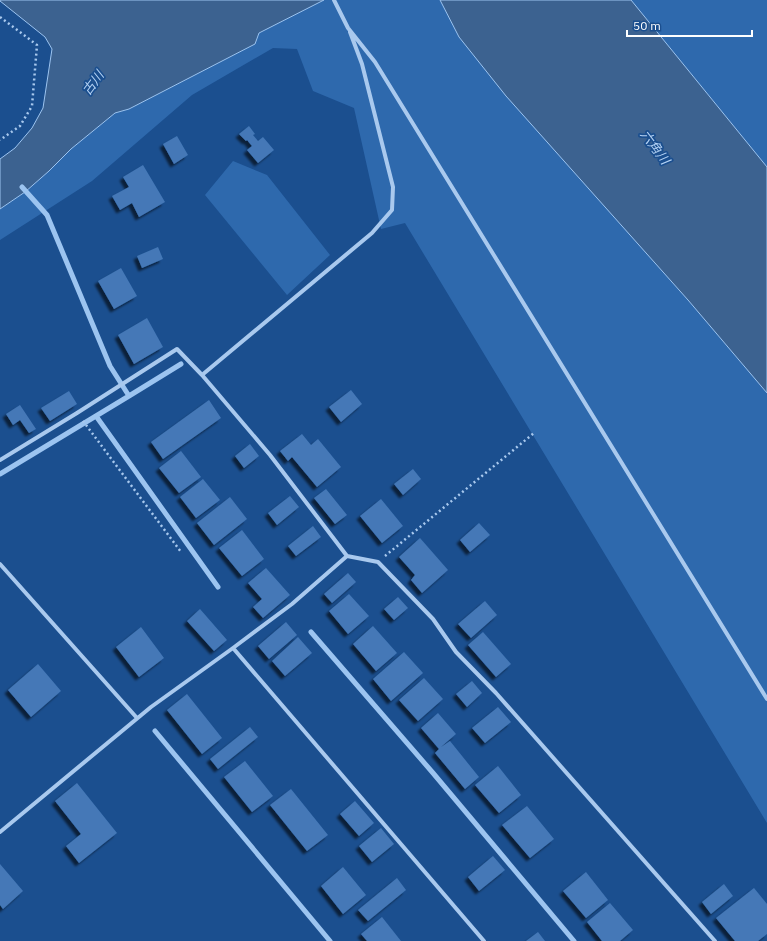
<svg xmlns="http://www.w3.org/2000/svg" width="767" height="941" font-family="'IBM Plex Sans','Noto Sans JP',sans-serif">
  <defs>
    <filter id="shadow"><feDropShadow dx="-3.5" dy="3.5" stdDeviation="1" flood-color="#0009"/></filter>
  </defs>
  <rect width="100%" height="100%" fill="#1b4f8f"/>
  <path fill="#2e69ad" d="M 324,0 L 440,0 L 459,37 L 688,300 L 767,393 L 767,823 L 405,223 L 381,229 L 354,108 L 313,91 L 297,49 L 273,48 L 192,95 L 92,181 L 0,240 L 0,209 L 25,192 L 49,171 L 71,149 L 115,113 L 129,109 L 255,44 L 259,33 Z
    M 631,0 L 767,0 L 767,167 Z
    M 233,161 L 267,175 L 330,255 L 287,295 L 205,195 Z"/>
  <path fill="#3c6290" stroke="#9cc4f0" d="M 0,0 L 324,0 L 259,33 L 255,44 L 129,109 L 115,113 L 71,149 L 49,171 L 25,192 L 0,209 L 0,159 L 15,148 L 32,128 L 43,108 L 52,49 L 45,37 L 0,1 Z
    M 440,0 L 631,0 L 767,167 L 767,393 L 688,300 L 506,96 L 459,37 Z"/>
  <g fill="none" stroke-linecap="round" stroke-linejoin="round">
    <path stroke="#9cc4f0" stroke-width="5" d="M 129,396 L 181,364
      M 96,416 L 218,587
      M 0,474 L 129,396 L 110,366 L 47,215 L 22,187
      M 311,632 L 433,773 L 574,941
      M 155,731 L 330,941"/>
  </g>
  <path fill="#4478b7" filter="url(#shadow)" d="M 249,126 L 255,134 L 253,135 L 258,141 L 263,137 L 274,150 L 258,163 L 247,150 L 252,146 L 247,140 L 246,141 L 239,134 Z
    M 177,136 L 188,155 L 174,164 L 163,144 Z
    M 143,165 L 165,202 L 139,217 L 132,203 L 120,210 L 112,196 L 129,187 L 123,177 Z
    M 158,247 L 163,259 L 142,268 L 137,256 Z
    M 121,268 L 137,296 L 114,309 L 98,281 Z
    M 147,318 L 163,347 L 134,364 L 118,335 Z
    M 351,390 L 362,404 L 341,422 L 329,407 Z
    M 69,391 L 77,404 L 50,421 L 41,408 Z
    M 209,400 L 221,418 L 163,459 L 151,442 Z
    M 20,405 L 36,429 L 29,433 L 20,420 L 13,425 L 6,414 Z
    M 302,434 L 311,445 L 318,439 L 341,467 L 317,487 L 292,457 L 288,461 L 280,451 Z
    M 250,444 L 259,456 L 244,468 L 235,456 Z
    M 181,451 L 201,477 L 179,493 L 159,468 Z
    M 413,469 L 421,479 L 403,495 L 394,484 Z
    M 203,479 L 220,500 L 196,518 L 180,497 Z
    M 326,489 L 347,515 L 335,524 L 314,498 Z
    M 290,496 L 299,507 L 277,525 L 268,513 Z
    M 230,497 L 247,519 L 214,545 L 197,523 Z
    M 381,499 L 403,526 L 382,543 L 360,516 Z
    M 479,523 L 490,535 L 470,552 L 460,540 Z
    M 313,526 L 321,537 L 296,556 L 288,546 Z
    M 242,530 L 264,559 L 242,576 L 219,548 Z
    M 420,538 L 448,570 L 422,593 L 411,580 L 415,575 L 399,557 Z
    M 266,568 L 290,595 L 263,618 L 253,607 L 262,599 L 248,583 Z
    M 348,573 L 356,582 L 332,603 L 324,594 Z
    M 349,594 L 369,616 L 348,634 L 329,611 Z
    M 398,597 L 408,608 L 394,620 L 384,609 Z
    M 485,601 L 497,615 L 471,638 L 458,624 Z
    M 200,609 L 227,640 L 214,651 L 187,621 Z
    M 286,622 L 297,635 L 269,659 L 258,646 Z
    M 373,626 L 397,653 L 376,671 L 353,644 Z
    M 141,627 L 164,658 L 139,677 L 116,647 Z
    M 483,632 L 511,664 L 496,677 L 468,645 Z
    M 298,637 L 312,653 L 285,676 L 272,661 Z
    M 404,652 L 423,673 L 391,701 L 373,679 Z
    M 38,664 L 61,691 L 31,717 L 8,690 Z
    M 424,678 L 443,699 L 418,721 L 399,700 Z
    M 472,681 L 482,693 L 467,707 L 456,694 Z
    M 187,694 L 222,738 L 202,754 L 167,710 Z
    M 498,707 L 511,722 L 485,743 L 472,728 Z
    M 438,713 L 456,734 L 441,747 L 450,741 L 479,777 L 465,789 L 435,753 L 439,749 L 421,728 Z
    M 250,727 L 258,737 L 218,769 L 210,759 Z
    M 245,761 L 273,796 L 252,812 L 224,777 Z
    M 498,766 L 521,795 L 499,813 L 475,785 Z
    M 77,783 L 117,833 L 79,863 L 66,846 L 81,834 L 55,801 Z
    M 291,789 L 328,835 L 307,851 L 270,805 Z
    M 355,801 L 374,823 L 359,836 L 340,814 Z
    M 527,806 L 554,839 L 530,858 L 502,825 Z
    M 381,828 L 394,844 L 372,862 L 359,846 Z
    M 493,856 L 505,870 L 479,891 L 468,877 Z
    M 0,864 L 23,891 L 3,909 L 0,905 Z
    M 343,867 L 366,895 L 343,914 L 321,886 Z
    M 586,872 L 608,900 L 586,918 L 563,891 Z
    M 397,878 L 406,890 L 368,921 L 358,910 Z
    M 724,884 L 733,896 L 711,914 L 702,902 Z
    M 754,888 L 767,904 L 767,934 L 758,941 L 735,941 L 716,918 Z
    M 610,903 L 633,930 L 620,941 L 602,941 L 587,922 Z
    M 382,917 L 401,941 L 367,941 L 361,934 Z
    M 538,932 L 545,941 L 526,941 Z"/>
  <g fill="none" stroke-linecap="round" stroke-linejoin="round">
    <path stroke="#a9c9ee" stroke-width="2.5" stroke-dasharray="2 3" stroke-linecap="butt" d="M 0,17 L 37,45 L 32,106 L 20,126 L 0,140
      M 83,421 L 181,552
      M 385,556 L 534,433"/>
    <path stroke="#a9c9ee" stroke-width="4" d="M 334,0 L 348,28 L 375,62 L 767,699
      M 202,375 L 372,233 L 392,210 L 393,187 L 362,64 L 350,32
      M 0,460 L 77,413 L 177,349 L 202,375 L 270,455 L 347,556 L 378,562 L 433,619 L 456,652 L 496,693 L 715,941
      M 0,564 L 137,718
      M 233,648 L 484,941
      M 0,832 L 151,707 L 233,648 L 292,604 L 347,556"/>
  </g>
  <g text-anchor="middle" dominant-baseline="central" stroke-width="3.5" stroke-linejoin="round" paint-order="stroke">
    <g font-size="13" font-style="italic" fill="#b5d3f5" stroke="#1b4f8f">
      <text transform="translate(93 83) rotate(-53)">古川</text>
      <text transform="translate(655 147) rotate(53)">六角川</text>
    </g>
  </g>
  <path d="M627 30v6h125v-6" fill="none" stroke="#ffffff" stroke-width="2"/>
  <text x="633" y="30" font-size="12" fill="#ffffff" stroke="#1b4f8f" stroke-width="3" paint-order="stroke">50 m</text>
</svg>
